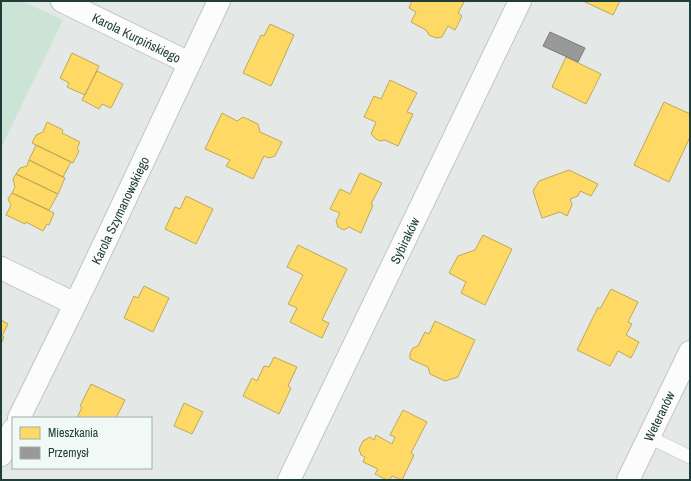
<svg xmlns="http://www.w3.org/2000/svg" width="691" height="481" font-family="'Archivo Narrow',sans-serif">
  <rect width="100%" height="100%" fill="#e4e9e7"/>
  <path fill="#cce4d5" d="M 1,1 L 22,1 L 63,20 L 1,148 Z"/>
  <path fill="#ffd966" stroke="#bcaa58" d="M 412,1 L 462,1 L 464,2 L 458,13 L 462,16 L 455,30 L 448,26 L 442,37 L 436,38 L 429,35 L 426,30 L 411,22 L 416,12 L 409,8 Z
    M 583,1 L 620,1 L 613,15 Z
    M 270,24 L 294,35 L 271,86 L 243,73 L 261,35 L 264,36 Z
    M 72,53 L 99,66 L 85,95 L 67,87 L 69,83 L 60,78 Z
    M 566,57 L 601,74 L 586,104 L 552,87 Z
    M 97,71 L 123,84 L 111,108 L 102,104 L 99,109 L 82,100 Z
    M 390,80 L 417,93 L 407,112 L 413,114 L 398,146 L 385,140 L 380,141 L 376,139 L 371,134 L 376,122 L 364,117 L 374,96 L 381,99 Z
    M 664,102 L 690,114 L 690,137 L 669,182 L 634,165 Z
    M 222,113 L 237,121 L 243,117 L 258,124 L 260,132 L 282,142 L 275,156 L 269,158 L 264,156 L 253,179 L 226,166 L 230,160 L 205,149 Z
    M 47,122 L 63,130 L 62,133 L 80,142 L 77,148 L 79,151 L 73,163 L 32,143 L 36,135 L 43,132 Z
    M 36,145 L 71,162 L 63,177 L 29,160 Z
    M 29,160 L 65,178 L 58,194 L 16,174 L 20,168 L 27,166 Z
    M 569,170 L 598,184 L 591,196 L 580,191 L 578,196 L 570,199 L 572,205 L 567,216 L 560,212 L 542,218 L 533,191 L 539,181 Z
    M 360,173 L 382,183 L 371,204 L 373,205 L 361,233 L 349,227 L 344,230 L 338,227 L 336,221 L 340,213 L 330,209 L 340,189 L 350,194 Z
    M 16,174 L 58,194 L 49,210 L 12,193 L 15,187 L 13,179 Z
    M 12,193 L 54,213 L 49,225 L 47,224 L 43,231 L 26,222 L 25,224 L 6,215 L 11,205 L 8,199 Z
    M 186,196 L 213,209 L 196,244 L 165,229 L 175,207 L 180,209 Z
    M 483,235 L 512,249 L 485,305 L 461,293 L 466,282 L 449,273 L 458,256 L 475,250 Z
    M 298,245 L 347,269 L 322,320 L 329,323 L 322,338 L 290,322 L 297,308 L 288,304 L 303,275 L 287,267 Z
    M 144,286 L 169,298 L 153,332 L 124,318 L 134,296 L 138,298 Z
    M 611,289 L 638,302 L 628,322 L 632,324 L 626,335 L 639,342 L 631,358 L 618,351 L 610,366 L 577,350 L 598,307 L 600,309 Z
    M 1,320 L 8,324 L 2,336 L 4,337 L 1,344 Z
    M 435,321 L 475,340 L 458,377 L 445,381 L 430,374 L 428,367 L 410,359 L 410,353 L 413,348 L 418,346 L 425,332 L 429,334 Z
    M 274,357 L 297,367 L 288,386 L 291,388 L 279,414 L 243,396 L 252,378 L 257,381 L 264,366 L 269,367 Z
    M 91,384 L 125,400 L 116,418 L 77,418 L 82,407 L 80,406 Z
    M 184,403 L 203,412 L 192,434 L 174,426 Z
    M 403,410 L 427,422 L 411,453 L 414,455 L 402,480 L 392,476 L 389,480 L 387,480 L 375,474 L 378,469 L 363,462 L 365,457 L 361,455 L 359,449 L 363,441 L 370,437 L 374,440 L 376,435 L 392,444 L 395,437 L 390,435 Z"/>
  <path fill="#999" stroke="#757e7c" d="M 550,32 L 585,48 L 578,62 L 543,46 Z"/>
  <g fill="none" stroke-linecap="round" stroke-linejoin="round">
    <defs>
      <path id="service" d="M 649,437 L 690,457"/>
      <g id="minor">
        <path id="s1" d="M 62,1 L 189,63"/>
        <path d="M 1,268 L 75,304"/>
        <path id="s2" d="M 19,418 L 87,280 L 219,1"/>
        <path d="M 1,455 L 13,430"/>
        <path id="s3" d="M 289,480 L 520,1"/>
        <path id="s4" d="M 628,480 L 690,352"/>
      </g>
    </defs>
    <use href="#service" stroke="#c1c6c4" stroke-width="14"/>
    <use href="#minor" stroke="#c1c6c4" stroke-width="24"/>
    <use href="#service" stroke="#fbfcfb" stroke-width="13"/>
    <use href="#minor" stroke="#fbfcfb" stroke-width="22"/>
  </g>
  <g text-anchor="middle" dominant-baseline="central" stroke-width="4" stroke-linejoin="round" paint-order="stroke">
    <g font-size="13" fill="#203e39" stroke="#f1f9f6">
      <text stroke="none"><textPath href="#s1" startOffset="83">Karola Kurpińskiego</textPath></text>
      <text stroke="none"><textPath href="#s2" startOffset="231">Karola Szymanowskiego</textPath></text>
      <text stroke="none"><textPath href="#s3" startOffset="266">Sybiraków</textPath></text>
      <text stroke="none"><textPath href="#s4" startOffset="71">Weteranów</textPath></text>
    </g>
  </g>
  <rect width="691" height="481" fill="none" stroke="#203e39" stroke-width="4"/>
  <rect x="12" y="417" width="140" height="52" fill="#f1f9f6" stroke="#9daeaa"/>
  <rect x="20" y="427" width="20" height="12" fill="#ffd966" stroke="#9daeaa"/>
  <text x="48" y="437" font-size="12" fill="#203e39">Mieszkania</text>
  <rect x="20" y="447" width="20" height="12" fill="#999999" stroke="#9daeaa"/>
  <text x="48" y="457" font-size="12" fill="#203e39">Przemysł</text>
</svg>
